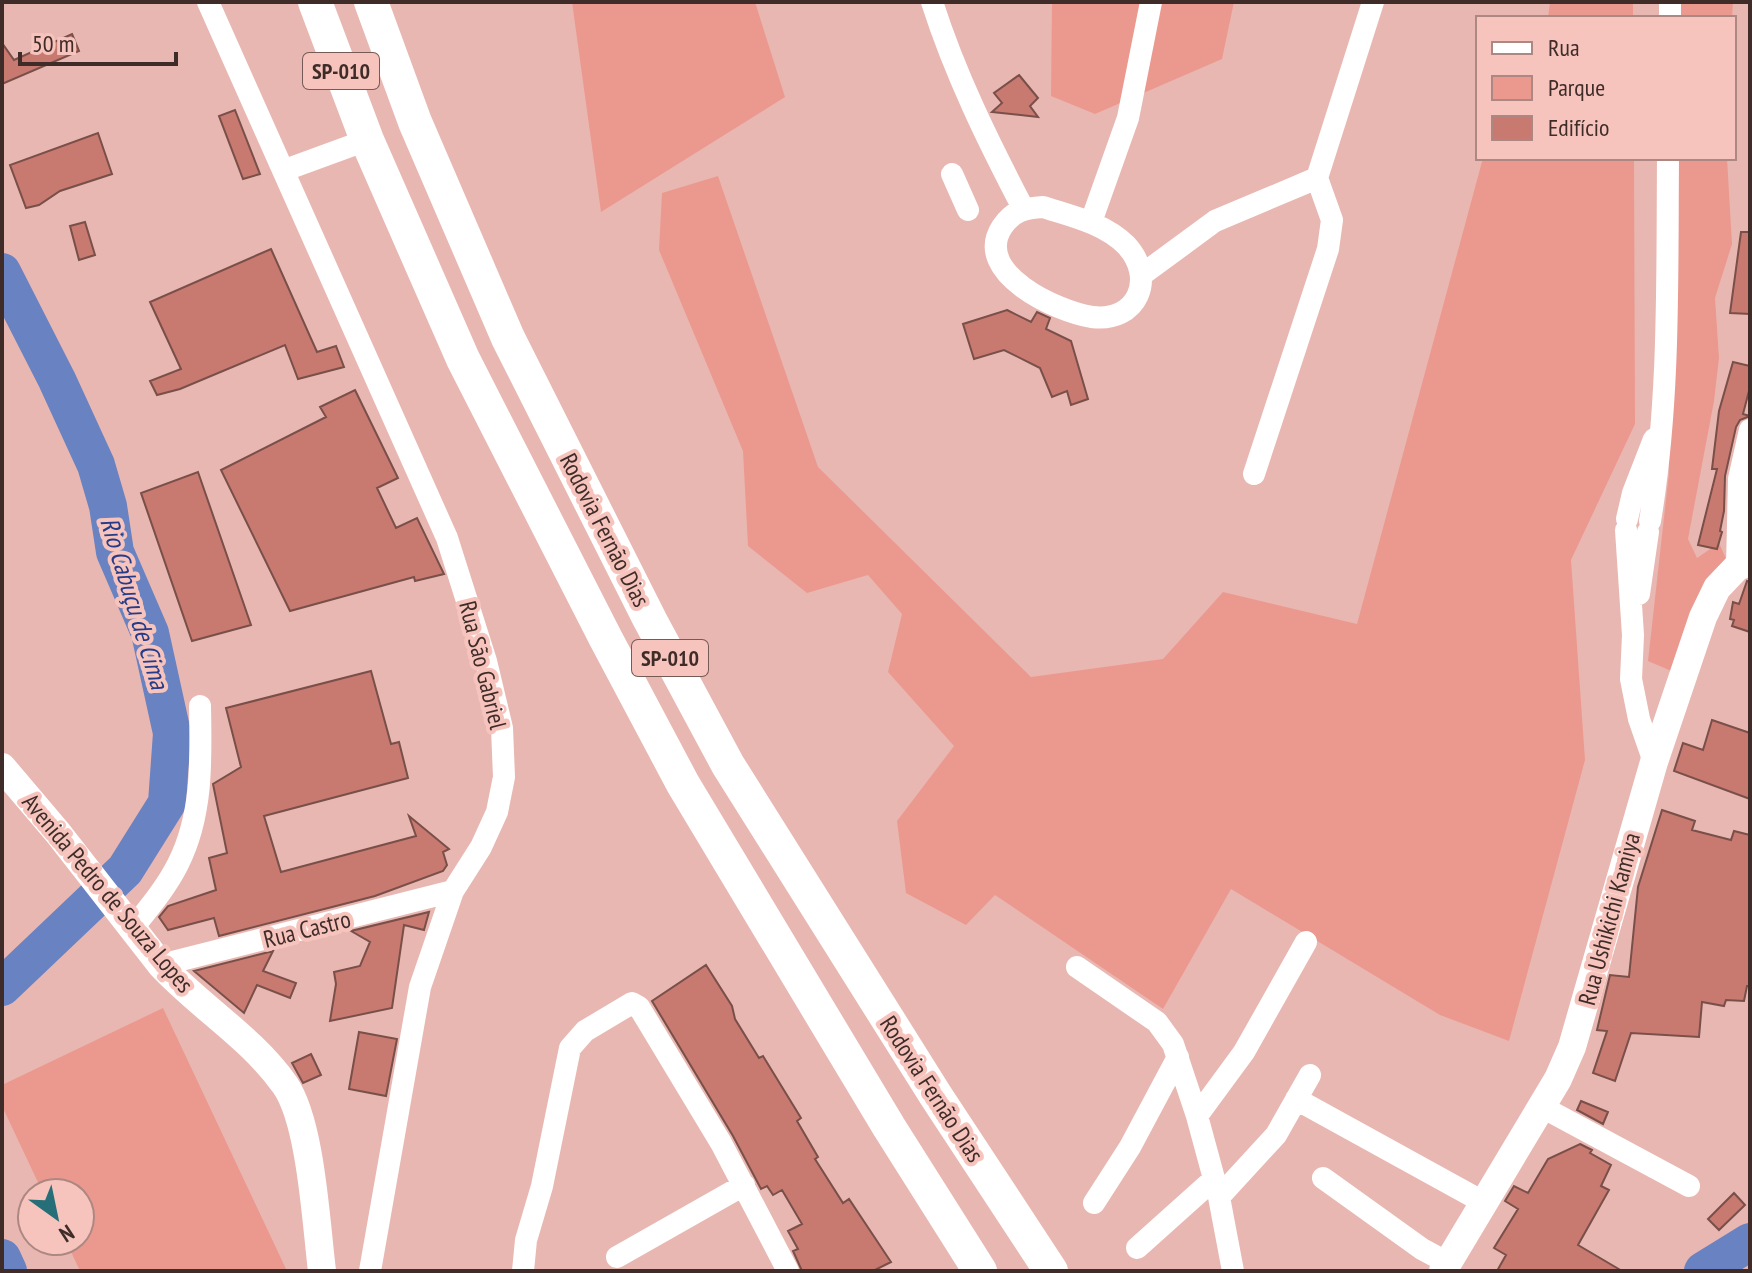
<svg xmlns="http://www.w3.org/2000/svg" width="1752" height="1273" font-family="'PT Sans Narrow',sans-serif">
  <rect width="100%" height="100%" fill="#e9b7b1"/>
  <path fill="#eb998f" d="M 572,2 L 755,2 L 785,97 L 601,212 Z
    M 1052,2 L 1234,2 L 1222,59 L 1095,114 L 1051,96 Z
    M 1550,2 L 1633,2 L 1633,18 L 1548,18 Z
    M 1679,2 L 1733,2 L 1732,18 L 1679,18 Z
    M 1483,158 L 1634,158 L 1635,424 L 1571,560 L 1585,760 L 1509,1041 L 1440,1015 L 1231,889 L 1163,1009 L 995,895 L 966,925 L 906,893 L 897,821 L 954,746 L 888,672 L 902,614 L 868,575 L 807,593 L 748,546 L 743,451 L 659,250 L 662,193 L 718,176 L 818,467 L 1031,677 L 1163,659 L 1223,592 L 1357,624 Z
    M 1673,158 L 1727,158 L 1732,244 L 1715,298 L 1719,358 L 1714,401 L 1688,539 L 1697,558 L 1719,543 L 1728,563 L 1676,673 L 1648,661 L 1669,473 L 1667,304 Z
    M 163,1008 L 287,1271 L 80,1271 L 66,1241 L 80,1241 L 80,1193 L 43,1193 L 2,1106 L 2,1085 Z"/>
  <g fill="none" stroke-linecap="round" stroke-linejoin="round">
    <path stroke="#6982c2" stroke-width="38" d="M 2,272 L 57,380 L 96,465 L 108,506 L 115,552 L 150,633 L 172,733 L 167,803 L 125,870 L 2,987
      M 2,1258 L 8,1271
      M 1703,1271 L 1750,1242"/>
  </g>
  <path fill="#c87970" stroke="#794f49" stroke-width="2" d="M 72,34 L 79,51 L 2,84 L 2,43 L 14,60 Z
    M 1019,75 L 1038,98 L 1030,106 L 1038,117 L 992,112 L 1002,103 L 994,93 Z
    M 235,110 L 260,174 L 243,179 L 219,116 Z
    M 98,133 L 112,174 L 60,191 L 39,205 L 26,208 L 10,165 Z
    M 85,222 L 95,255 L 79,260 L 70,226 Z
    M 1741,232 L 1750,232 L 1750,314 L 1730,313 Z
    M 271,249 L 317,352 L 336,346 L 344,367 L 298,379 L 285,345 L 180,389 L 157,395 L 150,381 L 181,369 L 150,302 Z
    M 1007,310 L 1031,322 L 1037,312 L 1050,318 L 1046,329 L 1071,341 L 1088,399 L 1071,405 L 1067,391 L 1052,397 L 1040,368 L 1004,350 L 974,359 L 963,324 Z
    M 1733,362 L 1750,366 L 1750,387 L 1743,414 L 1750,416 L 1740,420 L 1736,427 L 1725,476 L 1724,511 L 1720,531 L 1722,532 L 1717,549 L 1698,545 L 1717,469 L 1712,469 L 1719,411 Z
    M 355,390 L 398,478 L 377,488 L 396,528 L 417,518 L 444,574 L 415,581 L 414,577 L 290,611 L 221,470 L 326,417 L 320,407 Z
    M 198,472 L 251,625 L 192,641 L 141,493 Z
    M 1747,581 L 1750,582 L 1750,632 L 1732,626 L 1734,620 L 1730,619 L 1733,602 L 1739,604 Z
    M 371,671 L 391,744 L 399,742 L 408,778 L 264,816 L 281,872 L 416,836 L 409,816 L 449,849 L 443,852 L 447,865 L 443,871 L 375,896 L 219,936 L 214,918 L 168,930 L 159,917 L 168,906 L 216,890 L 209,858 L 227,853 L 213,784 L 241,767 L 226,708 Z
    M 1712,720 L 1750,733 L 1750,799 L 1674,771 L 1683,743 L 1703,750 Z
    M 1662,810 L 1695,821 L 1692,830 L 1731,840 L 1734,831 L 1750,835 L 1750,986 L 1747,986 L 1744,1001 L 1726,1000 L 1724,1006 L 1702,1002 L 1699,1037 L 1631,1033 L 1615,1081 L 1593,1073 L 1607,1031 L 1597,1030 L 1610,975 L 1629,977 L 1638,887 Z
    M 429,912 L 424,930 L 404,925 L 392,1008 L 330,1021 L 336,984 L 334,972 L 360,966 L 370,942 L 351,931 Z
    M 273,951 L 263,971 L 296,983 L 290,998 L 257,985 L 244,1013 L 194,971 Z
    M 706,965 L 732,1006 L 735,1019 L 759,1058 L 763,1056 L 801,1118 L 797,1121 L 818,1157 L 815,1159 L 843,1203 L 849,1199 L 891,1262 L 873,1271 L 802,1271 L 793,1251 L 798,1249 L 788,1231 L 802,1224 L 782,1190 L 773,1195 L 767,1186 L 761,1189 L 733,1136 L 652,1001 Z
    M 359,1032 L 397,1039 L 386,1096 L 349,1089 Z
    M 311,1054 L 321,1075 L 303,1083 L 292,1063 Z
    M 1581,1101 L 1608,1112 L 1603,1124 L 1577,1110 Z
    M 1580,1144 L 1592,1150 L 1590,1153 L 1611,1165 L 1601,1186 L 1609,1190 L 1578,1245 L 1622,1271 L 1497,1271 L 1506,1255 L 1494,1248 L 1518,1209 L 1505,1201 L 1514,1186 L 1528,1193 L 1548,1159 Z
    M 1734,1193 L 1745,1205 L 1719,1230 L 1708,1219 Z"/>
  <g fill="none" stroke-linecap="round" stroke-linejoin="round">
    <path stroke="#fff" stroke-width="22" d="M 208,2 L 447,538 L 486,661 L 502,728 L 504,777 L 497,812 L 481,847 L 453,891 L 420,987 L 370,1271
      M 932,2 C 955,74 988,141 1023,208
      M 1670,18 L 1670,2
      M 285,170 L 367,140
      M 952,174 L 968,210
      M 1043,207 C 1071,216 1104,223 1126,245 C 1157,278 1137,323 1092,317 C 1058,312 972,273 1002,227 C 1013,211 1024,208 1043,207 Z
      M 1091,222 L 1128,118 L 1151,2
      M 1143,274 L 1215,221 L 1317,178
      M 1254,474 L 1328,249 L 1332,220 L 1317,178 L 1373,2
      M 1627,519 L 1633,493 L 1654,439
      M 1650,521 C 1670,401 1667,279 1668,158
      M 1626,530 L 1633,635 L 1631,679 L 1639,719 L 1654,762
      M 1737,567 L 1739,479 L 1750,430
      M 1639,594 L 1648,532
      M 132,929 C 148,909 166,888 178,864 C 203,815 201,759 200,706
      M 161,965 L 453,891
      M 1077,967 L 1157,1022 L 1173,1044 L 1197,1116 L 1219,1197 L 1233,1271
      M 1296,1099 L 1483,1202
      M 1542,1107 L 1689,1186
      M 1197,1116 L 1244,1052 L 1306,942
      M 1323,1178 L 1422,1249 L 1448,1263
      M 1219,1197 L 1276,1135 L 1310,1075
      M 1094,1203 L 1130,1147 L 1178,1057
      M 1137,1248 L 1214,1179
      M 617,1257 L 744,1185
      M 523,1271 L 526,1240 L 542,1186 L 570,1048 L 585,1031 L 632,1003 L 639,1007 L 721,1143 L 788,1271"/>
    <path stroke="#fff" stroke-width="28" d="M 2,767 L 58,833 L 161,965 C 200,1007 252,1038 285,1085 C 311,1122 316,1223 322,1271
      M 1443,1271 L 1558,1079 L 1572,1047 L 1654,762 L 1703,617 L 1717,588 L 1737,567 L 1750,562"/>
    <path stroke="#fff" stroke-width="34" d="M 315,2 L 367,140 L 463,359 L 606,639 L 683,784 L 889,1127 L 980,1271
      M 371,2 L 415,122 L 508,338 L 650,620 L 728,765 L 936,1096 L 1051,1271"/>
  </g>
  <g text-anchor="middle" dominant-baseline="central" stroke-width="8" stroke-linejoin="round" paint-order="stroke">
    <g fill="#f6c4bd" stroke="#765a55" stroke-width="2">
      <rect x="303" y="53" width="76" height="36" rx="6"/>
      <rect x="632" y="640" width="76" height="36" rx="6"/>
    </g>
    <g font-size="22" font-weight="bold" fill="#3f2c29">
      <text x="341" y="71">SP-010</text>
      <text x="670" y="658">SP-010</text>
    </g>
    <g font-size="24" fill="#3f2c29" stroke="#f6c4bd">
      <text transform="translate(605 530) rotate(63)">Rodovia Fernão Dias</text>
      <text transform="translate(483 665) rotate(76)">Rua São Gabriel</text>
      <text transform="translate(108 893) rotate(50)">Avenida Pedro de Souza Lopes</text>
      <text transform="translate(1609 919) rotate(-75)">Rua Ushikichi Kamiya</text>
      <text transform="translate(307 929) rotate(-14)">Rua Castro</text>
      <text transform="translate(932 1089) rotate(57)">Rodovia Fernão Dias</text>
    </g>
    <g font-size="26" font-style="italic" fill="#253c89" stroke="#f6c4bd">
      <text transform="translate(135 603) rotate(73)">Rio Cabuçu de Cima</text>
    </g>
  </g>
  <rect width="1752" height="1273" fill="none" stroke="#3f2c29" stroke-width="8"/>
  <rect x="1476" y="16" width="260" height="144" fill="#f6c4bd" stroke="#ad8782" stroke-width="2"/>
  <rect x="1492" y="42" width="40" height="12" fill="#ffffff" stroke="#ad8782" stroke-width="2"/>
  <text x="1548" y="56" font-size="24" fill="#3f2c29">Rua</text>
  <rect x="1492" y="76" width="40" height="24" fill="#eb998f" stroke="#ad8782" stroke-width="2"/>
  <text x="1548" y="96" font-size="24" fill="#3f2c29">Parque</text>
  <rect x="1492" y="116" width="40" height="24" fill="#c87970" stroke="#ad8782" stroke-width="2"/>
  <text x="1548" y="136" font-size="24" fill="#3f2c29">Edifício</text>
  <g transform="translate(56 1217) rotate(147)"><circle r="38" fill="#f6c4bd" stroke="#ad8782" stroke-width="2"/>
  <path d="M0-6L14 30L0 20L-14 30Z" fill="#266f79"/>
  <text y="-12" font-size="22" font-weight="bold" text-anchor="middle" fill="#3f2c29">N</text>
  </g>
  <path d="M20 52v12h156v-12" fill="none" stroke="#3f2c29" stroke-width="4"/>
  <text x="32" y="52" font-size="24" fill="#3f2c29" stroke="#f6c4bd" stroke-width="6" paint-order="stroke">50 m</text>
</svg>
